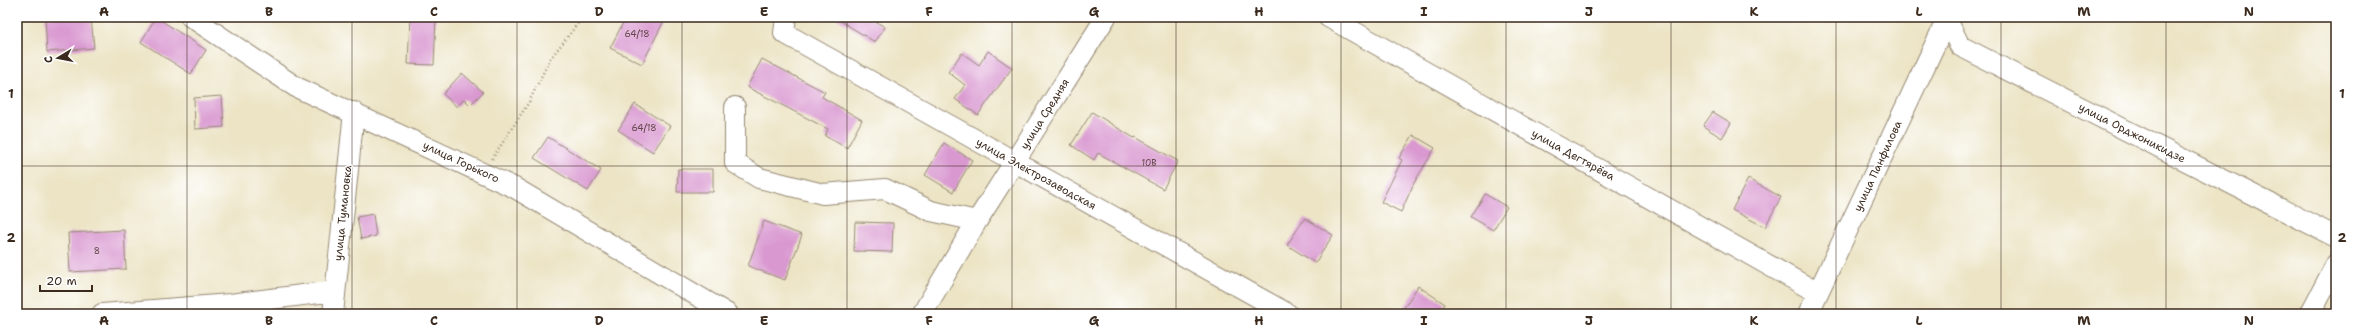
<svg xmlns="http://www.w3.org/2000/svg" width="2353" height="331" font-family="'Shantell Sans',sans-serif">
  <rect width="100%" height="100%" fill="#fff"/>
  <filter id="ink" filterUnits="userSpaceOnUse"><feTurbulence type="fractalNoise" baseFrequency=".025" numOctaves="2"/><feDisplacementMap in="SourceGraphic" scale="8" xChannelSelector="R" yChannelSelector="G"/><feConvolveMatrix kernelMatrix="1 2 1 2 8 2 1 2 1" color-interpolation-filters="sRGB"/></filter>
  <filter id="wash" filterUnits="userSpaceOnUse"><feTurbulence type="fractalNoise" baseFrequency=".012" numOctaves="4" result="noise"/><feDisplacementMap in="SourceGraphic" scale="16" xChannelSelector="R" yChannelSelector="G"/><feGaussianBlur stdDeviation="0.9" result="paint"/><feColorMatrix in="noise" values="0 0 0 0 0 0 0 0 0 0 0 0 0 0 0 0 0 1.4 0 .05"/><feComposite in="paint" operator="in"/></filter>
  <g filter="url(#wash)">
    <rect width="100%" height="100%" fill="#ece4c5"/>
    <g id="blocks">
      <path fill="#d998d0" d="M 45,17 L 91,17 L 94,48 L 47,52 Z
        M 156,17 L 206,50 L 191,74 L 141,42 Z
        M 410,17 L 436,17 L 434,65 L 408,64 Z
        M 626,17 L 666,17 L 642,64 L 610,48 Z
        M 834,17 L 868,17 L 885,27 L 875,42 Z
        M 988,51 L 1012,68 L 978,115 L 955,99 L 965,85 L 948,72 L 962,53 L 979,65 Z
        M 762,59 L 825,92 L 822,97 L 862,120 L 847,148 L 825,136 L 828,129 L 747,87 Z
        M 462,73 L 483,92 L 470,105 L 464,99 L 457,107 L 443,94 Z
        M 222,96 L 224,127 L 195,129 L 194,98 Z
        M 635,104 L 670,126 L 653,152 L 618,130 Z
        M 1092,112 L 1134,138 L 1135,137 L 1178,161 L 1163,189 L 1098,153 L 1094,160 L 1071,145 Z
        M 1713,112 L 1731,123 L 1722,138 L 1703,126 Z
        M 1413,135 L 1435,148 L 1414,183 L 1401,212 L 1381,202 L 1402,160 L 1399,158 Z
        M 548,137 L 601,170 L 588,191 L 534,158 Z
        M 944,143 L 972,160 L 953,192 L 925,175 Z
        M 678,169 L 713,169 L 713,192 L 677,192 Z
        M 1748,179 L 1781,197 L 1765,227 L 1732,210 Z
        M 1485,194 L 1507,207 L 1493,230 L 1471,217 Z
        M 373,214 L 376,236 L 361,239 L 357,217 Z
        M 1305,218 L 1333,235 L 1315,263 L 1287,245 Z
        M 764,221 L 802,235 L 785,280 L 748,266 Z
        M 855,222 L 893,223 L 892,252 L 854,251 Z
        M 124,230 L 126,269 L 70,272 L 68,233 Z
        M 1418,286 L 1445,304 L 1439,314 L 1400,314 Z"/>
    </g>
  </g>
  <g filter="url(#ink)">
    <use href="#blocks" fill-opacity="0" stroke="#948772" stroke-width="1"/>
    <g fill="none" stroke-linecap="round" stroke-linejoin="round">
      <defs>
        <path id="street" d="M 191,17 L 296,87 L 515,188 L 728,314
          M 786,17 L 784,33 L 1288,314
          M 1328,17 L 1818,293
          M 1941,17 L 1947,20 L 1960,46 L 2336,237
          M 735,107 L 735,163 L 759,178 L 823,194 L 885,189 L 931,211 L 977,221
          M 102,314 L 230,304 L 335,291
          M 333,314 L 354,112
          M 922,314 L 977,221 L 1106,17
          M 1808,314 L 1948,17
          M 2310,314 L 2336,264"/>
      </defs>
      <use href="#street" stroke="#948772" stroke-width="22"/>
      <path stroke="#948772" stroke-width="2.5" stroke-dasharray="1 3" stroke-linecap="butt" d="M 492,159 L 529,102 L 550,59 L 583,17"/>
      <use href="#street" stroke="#fff" stroke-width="20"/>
    </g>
  </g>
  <path fill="none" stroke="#3b2a1e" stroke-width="1" stroke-opacity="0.55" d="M 187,17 L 187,314M 352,17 L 352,314M 517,17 L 517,314M 682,17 L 682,314M 847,17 L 847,314M 1012,17 L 1012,314M 1176,17 L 1176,314M 1341,17 L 1341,314M 1506,17 L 1506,314M 1671,17 L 1671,314M 1836,17 L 1836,314M 2001,17 L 2001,314M 2166,17 L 2166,314M 17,166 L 2336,166"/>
  <g text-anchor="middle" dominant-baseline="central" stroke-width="3" stroke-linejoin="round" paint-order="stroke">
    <g font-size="9" fill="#62464a">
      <text x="637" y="34">64/18</text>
      <text x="644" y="128">64/18</text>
      <text x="1149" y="163">10В</text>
      <text x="97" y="251">8</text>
    </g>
    <g font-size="11" fill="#3b2a1e" stroke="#fff">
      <text transform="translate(1045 114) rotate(-58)">улица Средняя</text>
      <text transform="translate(2132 133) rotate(27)">улица Орджоникидзе</text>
      <text transform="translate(1573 155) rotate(29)">улица Дегтярёва</text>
      <text transform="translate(461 162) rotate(25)">улица Горького</text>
      <text transform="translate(1878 166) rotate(-65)">улица Панфилова</text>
      <text transform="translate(1036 174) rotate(29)">улица Электрозаводская</text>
      <text transform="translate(343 213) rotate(-84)">улица Тумановка</text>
    </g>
  </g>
  <rect width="2353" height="331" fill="none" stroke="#fff" stroke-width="44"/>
  <g transform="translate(58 58) rotate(260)" stroke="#ffffff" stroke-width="3" paint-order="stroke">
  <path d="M0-3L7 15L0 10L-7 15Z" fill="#3b2a1e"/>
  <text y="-6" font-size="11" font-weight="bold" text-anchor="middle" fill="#3b2a1e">С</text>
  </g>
  <path d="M40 285v6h52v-6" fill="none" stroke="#3b2a1e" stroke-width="2"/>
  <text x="46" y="285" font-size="12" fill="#3b2a1e" stroke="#ffffff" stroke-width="3" paint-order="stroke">20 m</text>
  <rect x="22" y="22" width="2309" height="287" fill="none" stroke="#3b2a1e" stroke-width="1.5"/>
  <g font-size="13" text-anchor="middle" font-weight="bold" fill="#3b2a1e">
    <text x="104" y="16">A</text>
    <text x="269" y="16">B</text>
    <text x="434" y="16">C</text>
    <text x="599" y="16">D</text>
    <text x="764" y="16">E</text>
    <text x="929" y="16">F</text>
    <text x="1094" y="16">G</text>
    <text x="1259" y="16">H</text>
    <text x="1424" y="16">I</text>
    <text x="1589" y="16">J</text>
    <text x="1754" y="16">K</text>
    <text x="1919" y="16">L</text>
    <text x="2084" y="16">M</text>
    <text x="2249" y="16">N</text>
    <text x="11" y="98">1</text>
    <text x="2342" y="98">1</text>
    <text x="11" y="242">2</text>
    <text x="2342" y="242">2</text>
    <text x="104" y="325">A</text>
    <text x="269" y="325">B</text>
    <text x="434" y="325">C</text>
    <text x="599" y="325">D</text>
    <text x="764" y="325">E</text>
    <text x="929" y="325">F</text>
    <text x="1094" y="325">G</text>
    <text x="1259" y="325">H</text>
    <text x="1424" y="325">I</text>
    <text x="1589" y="325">J</text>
    <text x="1754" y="325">K</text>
    <text x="1919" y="325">L</text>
    <text x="2084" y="325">M</text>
    <text x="2249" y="325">N</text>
  </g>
</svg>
